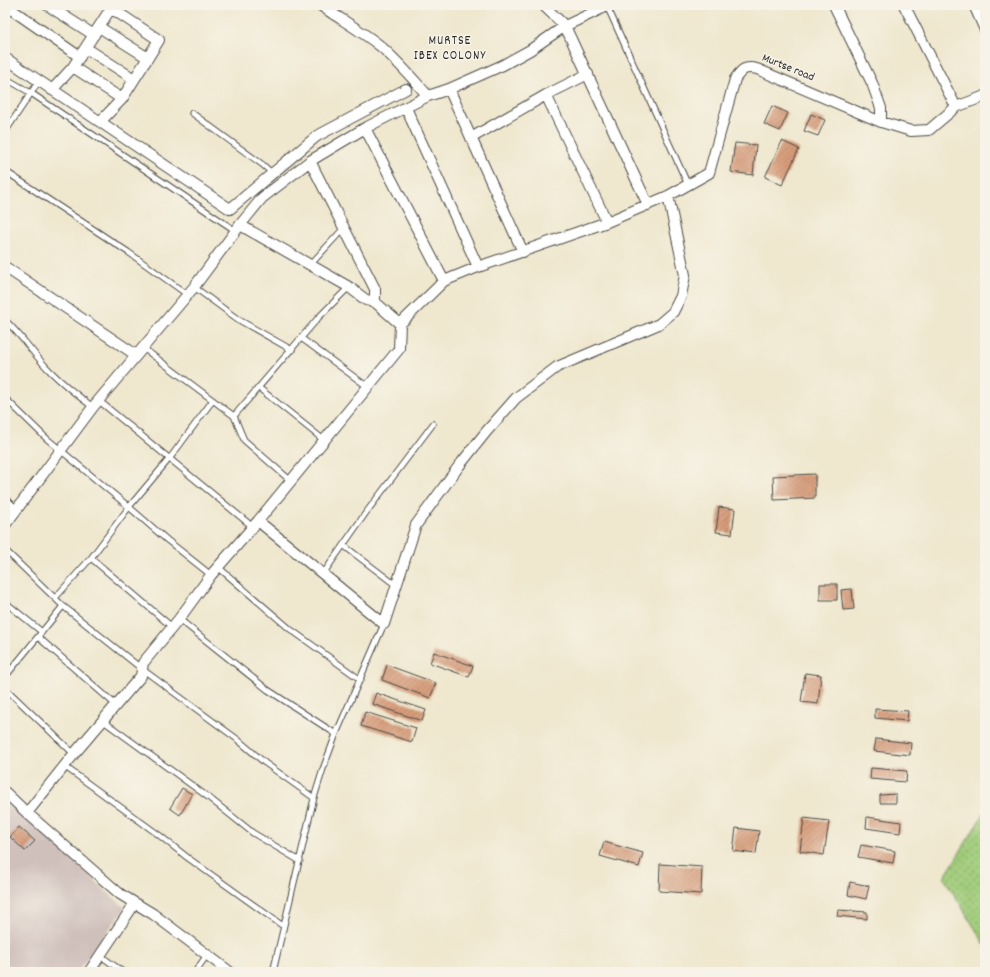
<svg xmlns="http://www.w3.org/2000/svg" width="990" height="977" font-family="Dekko,sans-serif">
  <defs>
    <pattern id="green-dots" width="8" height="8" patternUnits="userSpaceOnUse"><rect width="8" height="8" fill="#9eca77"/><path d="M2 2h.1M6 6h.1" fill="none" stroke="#81a462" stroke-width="1.8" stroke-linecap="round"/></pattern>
    <pattern id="building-hatch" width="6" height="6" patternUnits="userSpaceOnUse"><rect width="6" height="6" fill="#d79c79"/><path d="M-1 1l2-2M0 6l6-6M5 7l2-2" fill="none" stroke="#af7f63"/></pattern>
  </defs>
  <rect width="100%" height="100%" fill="#f7f3e8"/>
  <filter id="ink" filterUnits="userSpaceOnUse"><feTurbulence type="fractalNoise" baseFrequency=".025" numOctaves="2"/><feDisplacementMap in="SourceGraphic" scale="8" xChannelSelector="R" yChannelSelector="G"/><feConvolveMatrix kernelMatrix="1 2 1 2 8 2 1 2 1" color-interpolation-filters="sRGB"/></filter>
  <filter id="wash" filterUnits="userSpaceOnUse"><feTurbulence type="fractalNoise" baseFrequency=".012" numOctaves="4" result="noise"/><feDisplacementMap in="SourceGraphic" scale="16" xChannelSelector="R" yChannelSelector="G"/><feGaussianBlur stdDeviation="0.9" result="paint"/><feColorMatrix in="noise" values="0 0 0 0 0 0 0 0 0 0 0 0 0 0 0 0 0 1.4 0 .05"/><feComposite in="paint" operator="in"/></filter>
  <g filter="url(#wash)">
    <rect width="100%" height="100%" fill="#efe7ce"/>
    <path fill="#cfc0bb" d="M 5,798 L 125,908 L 77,972 L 5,972 Z"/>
    <path fill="url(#green-dots)" stroke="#647a51" d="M 985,811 L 985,945 L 944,878 Z"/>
    <g id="blocks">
      <path fill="url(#building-hatch)" d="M 772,106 L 788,113 L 780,131 L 764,124 Z
        M 811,114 L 825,120 L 818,136 L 804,131 Z
        M 782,141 L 799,149 L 782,185 L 765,177 Z
        M 735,143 L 756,145 L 753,175 L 731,172 Z
        M 815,474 L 815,498 L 774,500 L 773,476 Z
        M 719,507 L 735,509 L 732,534 L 716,532 Z
        M 820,584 L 837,584 L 837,600 L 820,600 Z
        M 852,589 L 854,609 L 843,610 L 841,590 Z
        M 434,652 L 473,666 L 469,677 L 430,663 Z
        M 387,665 L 436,683 L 430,698 L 382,680 Z
        M 805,673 L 821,675 L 818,704 L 801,702 Z
        M 376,693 L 426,710 L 422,721 L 372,704 Z
        M 875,709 L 908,711 L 907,721 L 875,718 Z
        M 365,712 L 416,728 L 412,742 L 361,726 Z
        M 876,739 L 911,743 L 910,755 L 874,751 Z
        M 871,768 L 907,771 L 906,782 L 870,779 Z
        M 182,788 L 192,794 L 180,815 L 170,808 Z
        M 896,794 L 896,803 L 880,803 L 880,795 Z
        M 867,817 L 901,822 L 900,833 L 866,828 Z
        M 804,818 L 829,821 L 824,855 L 800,851 Z
        M 19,827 L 35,841 L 25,851 L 10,837 Z
        M 736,828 L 759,831 L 756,854 L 733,851 Z
        M 604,842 L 643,853 L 639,867 L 600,856 Z
        M 861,845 L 895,851 L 893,863 L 858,857 Z
        M 660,864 L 702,867 L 701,894 L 659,891 Z
        M 850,882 L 869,886 L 866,899 L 848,895 Z
        M 838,910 L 867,912 L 867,919 L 837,916 Z"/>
    </g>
  </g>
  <g filter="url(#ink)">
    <use href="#blocks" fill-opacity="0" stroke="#484743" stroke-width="1"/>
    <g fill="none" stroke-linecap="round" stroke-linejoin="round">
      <defs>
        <path id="lane" d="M 607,6 L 688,185
          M 5,78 L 31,93 L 236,231
          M 192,113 L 263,165 L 272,173
          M 5,132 L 39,81
          M 5,171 L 128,252 L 188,295
          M 310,265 L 344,228
          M 194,287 L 239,320 L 292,350
          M 5,320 C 22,336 34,355 50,371 C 63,384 78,396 93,407
          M 301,338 L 368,387
          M 143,348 L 234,416 L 244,440 L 291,481
          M 259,388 L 325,441
          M 5,398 L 46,438 L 129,507 L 167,540 L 211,575
          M 98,400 L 253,527
          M 234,416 L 319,317 L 349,287
          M 343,545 L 397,586
          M 5,550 L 63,606 L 142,669 L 237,739 L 265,763 L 314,798
          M 91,558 L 172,627
          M 218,567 L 290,629 L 361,680
          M 323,574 L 365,514 L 433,424
          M 55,598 L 91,558 L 129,507 L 170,458 L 213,400
          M 5,602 L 42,632
          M 179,619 L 268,690 L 336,734
          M 38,637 L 116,705
          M 5,677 L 63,606
          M 5,688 L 74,754
          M 102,720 L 208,797 L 253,833 L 300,861
          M 64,766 L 159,835 L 188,858 L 283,926
          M 101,956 L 123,972
          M 195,972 L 207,955
          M 273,972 L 314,798 L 323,769 L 336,734 L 384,624"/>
        <path id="street" d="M 5,5 L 80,57
          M 47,5 L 94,35
          M 320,5 C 340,19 360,30 379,45 C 397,60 412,78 428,96
          M 543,5 L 565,26 L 648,205
          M 834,5 L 872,83 L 881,108 L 881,122
          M 904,5 L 956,107
          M 974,5 L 985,30
          M 99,27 L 148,58
          M 86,48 L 134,79
          M 5,58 L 230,209 L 317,136 L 406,89
          M 73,67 L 122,99
          M 449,89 L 523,252
          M 52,90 L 73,67 L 111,8 L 159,40 L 122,99 L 100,122
          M 546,95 L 607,222
          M 406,108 L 478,267
          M 365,128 L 444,281
          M 471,138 L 546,95 L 588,74
          M 310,161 L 375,289 L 375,302 L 400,324
          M 240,225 L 349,287 L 366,300 L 375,302
          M 5,267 L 136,355
          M 5,501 L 15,511
          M 258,521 L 384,624 L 416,525 L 459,466 L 486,432 L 516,398 L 557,367 L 659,324 L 673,312 L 681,296 L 685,275 L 668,196
          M 5,525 L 93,407 L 194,287 L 240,225 L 262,198 L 310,161 L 365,128 L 428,96 L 449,89 L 503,65 L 530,50 L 565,26 L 609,5
          M 5,792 L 27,813 L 120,894 L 153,914 L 230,972
          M 27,813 L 74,754 L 141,676 L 143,663 L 179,619 L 211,575 L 258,521 L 399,349 L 400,324 L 444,281 L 478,267 L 607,222 L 668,196 L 709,173 L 735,79 C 742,69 745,66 757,69 L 881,122 L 911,131 L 929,130 L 956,107 L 985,96
          M 89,972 L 135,903"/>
      </defs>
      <use href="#lane" stroke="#484743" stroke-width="7"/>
      <use href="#street" stroke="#484743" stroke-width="12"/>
      <use href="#lane" stroke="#fff" stroke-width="5"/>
      <use href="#street" stroke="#fff" stroke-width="10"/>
    </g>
  </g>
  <g text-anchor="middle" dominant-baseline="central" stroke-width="3" stroke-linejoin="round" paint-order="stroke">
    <g font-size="12" fill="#2b2b2b" stroke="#f7f3e8">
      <text transform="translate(788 68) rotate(22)">Murtse road</text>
    </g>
    <g font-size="13" letter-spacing="1" fill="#2b2b2b" stroke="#f7f3e8">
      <text x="450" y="41">MURTSE<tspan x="450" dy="15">IBEX COLONY</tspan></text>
    </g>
  </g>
  <rect width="990" height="977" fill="none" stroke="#f7f3e8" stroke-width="20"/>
</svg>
